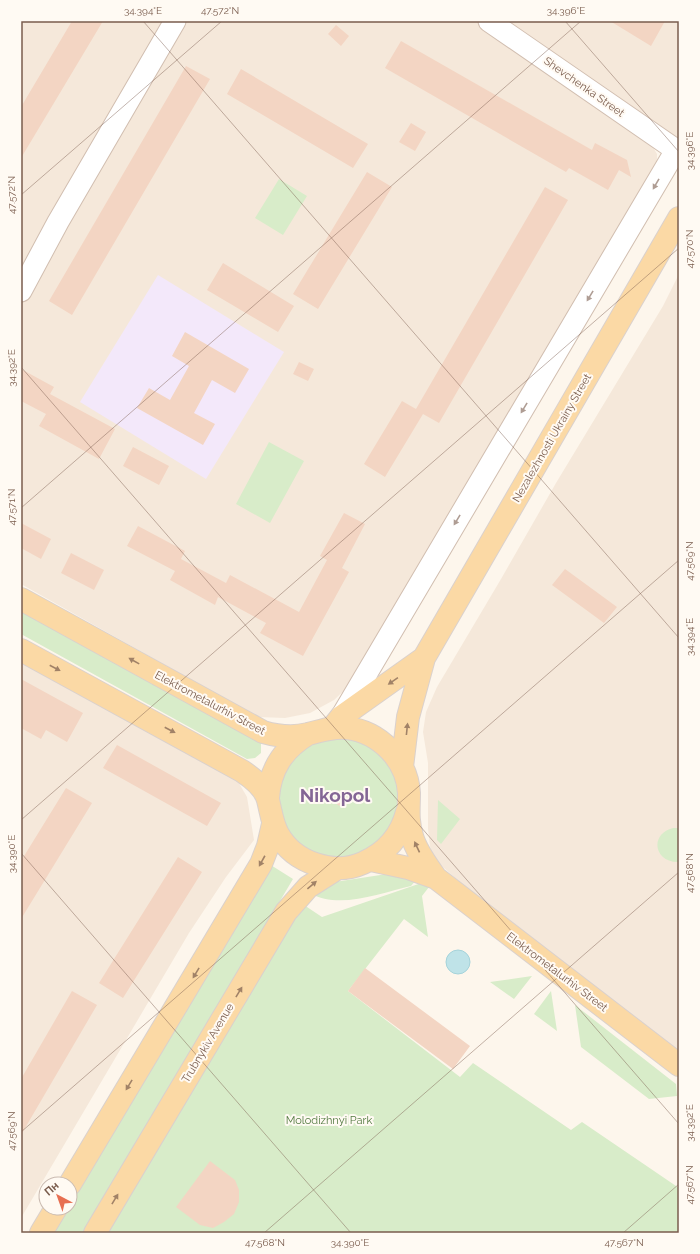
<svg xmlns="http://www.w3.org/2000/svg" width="700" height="1254" font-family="Raleway,sans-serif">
  <rect width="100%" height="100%" fill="#fdf6ec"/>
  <path fill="#f5e8da" d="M 21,21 L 476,21 L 651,144 L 657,154 L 657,163 L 353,682 L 334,700 L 310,713 L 285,718 L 258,717 L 21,584 Z
    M 502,21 L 679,21 L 679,144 Z
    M 679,274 L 679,1051 L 469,890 L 436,861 L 431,854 L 428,829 L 428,763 L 423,732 L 426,712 L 437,687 L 501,579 L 556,483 L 663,306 Z
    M 21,658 L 236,778 L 247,797 L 254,840 L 226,877 L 189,933 L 21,1218 Z"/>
  <path fill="#f3e8fa" d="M 158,275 L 284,352 L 206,479 L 80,402 Z"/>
  <path fill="#d8ecc9" d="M 279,179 L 307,196 L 283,235 L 255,218 Z
    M 269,442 L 304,461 L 270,523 L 236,504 Z
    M 21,607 L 261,741 L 261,753 L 255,758 L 247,759 L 21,634 Z
    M279 798a60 60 0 1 1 120 0a60 60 0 1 1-120 0Z
    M 438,800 L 460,819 L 441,844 L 437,840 Z
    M 673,828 L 679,828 L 679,862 C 654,863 649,834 673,828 Z
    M 266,862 L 293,879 L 83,1233 L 49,1233 L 63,1208 L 70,1208 L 70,1197 Z
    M 387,874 L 416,880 L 411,886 C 380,893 339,910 310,893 L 328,883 Z
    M 436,878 L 422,896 L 428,937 L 404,919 L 348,991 L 460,1077 L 473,1063 L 571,1130 L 582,1122 L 679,1188 L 679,1233 L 107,1233 L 301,903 L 322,917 Z
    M 532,976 L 514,999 L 490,982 Z
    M 551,991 L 557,1031 L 534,1014 Z
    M 575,1005 L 676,1084 L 677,1096 L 649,1099 L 581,1047 Z"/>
  <path fill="#bfe3e8" stroke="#a5d3da" d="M446 962a12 12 0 1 1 24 0a12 12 0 1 1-24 0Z"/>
  <path fill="#f3d5c3" d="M 72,21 L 103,21 L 21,158 L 21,107 Z
    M 610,21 L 665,21 L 651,46 Z
    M 336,25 L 349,36 L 341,46 L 328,34 Z
    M 401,41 L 592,150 L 595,143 L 627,160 L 631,177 L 619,170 L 608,190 L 569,168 L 566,172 L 385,68 Z
    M 186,66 L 210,79 L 72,315 L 49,301 Z
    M 241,69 L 368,144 L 353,168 L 227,94 Z
    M 411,123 L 426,132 L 415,151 L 399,142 Z
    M 367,172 L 392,187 L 318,309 L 293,294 Z
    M 545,187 L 568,200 L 439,423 L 423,414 L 385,477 L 364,464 L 402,401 L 416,409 Z
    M 223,263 L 294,306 L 278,332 L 207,290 Z
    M 185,332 L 249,369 L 235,393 L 212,380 L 194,413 L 215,424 L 203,445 L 137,408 L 149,388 L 170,400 L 189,366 L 172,356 Z
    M 299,362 L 314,369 L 308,381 L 293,374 Z
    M 21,369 L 54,387 L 50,394 L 115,429 L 99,459 L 39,426 L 46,414 L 21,401 Z
    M 133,447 L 169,466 L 159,485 L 123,466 Z
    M 344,513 L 365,524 L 342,568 L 349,572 L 303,656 L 260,633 L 266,623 L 218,597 L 215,605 L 170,580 L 175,571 L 127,546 L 138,526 L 185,551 L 181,559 L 226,583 L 230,575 L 299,612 L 327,560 L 320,556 Z
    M 21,523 L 51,539 L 41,559 L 21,548 Z
    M 71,553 L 104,570 L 94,590 L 61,573 Z
    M 565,569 L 617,607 L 604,623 L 552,585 Z
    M 21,679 L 83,713 L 67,742 L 46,730 L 41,739 L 21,728 Z
    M 117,745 L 221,803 L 207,826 L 103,768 Z
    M 66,788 L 92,803 L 21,919 L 21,861 Z
    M335 800a6 6 0 1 1 12 0a6 6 0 1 1-12 0Z
    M 178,857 L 202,872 L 123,998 L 99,983 Z
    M 365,968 L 470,1046 L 453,1069 L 348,991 Z
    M 72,991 L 97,1005 L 21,1135 L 21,1079 Z
    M 210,1161 L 235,1180 L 239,1190 L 239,1202 L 234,1214 L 224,1222 L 213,1228 L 200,1225 L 176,1207 Z"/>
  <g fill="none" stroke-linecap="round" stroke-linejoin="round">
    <defs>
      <path id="minor" d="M 489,21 L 676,150 L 679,151
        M 21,291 L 58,222 L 175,21
        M 341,717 L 676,150"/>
      <path id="major" d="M 21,599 L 263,732 C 277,736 293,738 308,734 C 321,731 333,726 347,728 C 380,732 407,760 409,793 C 409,809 407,819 412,836 C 416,851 427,865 436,878
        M 21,650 L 242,771 C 251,777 265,788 268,800 C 271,812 272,823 278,834 C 294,863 334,876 363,863 C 386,853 401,836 407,812
        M 333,727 L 341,717 L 424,658
        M 402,767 L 408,717 L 424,658 L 679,218
        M 268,798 C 270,769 283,749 308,734
        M 371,860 L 408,868 L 436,878 L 679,1065
        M 70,1184 L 261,864 L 268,846 L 273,824
        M 41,1233 L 56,1208
        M 95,1233 L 286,912 L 308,887 L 338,868"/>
    </defs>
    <use href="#minor" stroke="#d1beb0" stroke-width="23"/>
    <use href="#major" stroke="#dad1cd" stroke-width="24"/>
    <use href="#minor" stroke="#fff" stroke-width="21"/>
    <use href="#major" stroke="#fbd9a5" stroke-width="22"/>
  </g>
  <defs><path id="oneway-solid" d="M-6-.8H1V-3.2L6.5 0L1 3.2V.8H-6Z"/></defs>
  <g fill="#af9d94">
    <use href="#oneway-solid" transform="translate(656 184) rotate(120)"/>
    <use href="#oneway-solid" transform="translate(590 296) rotate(121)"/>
    <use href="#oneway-solid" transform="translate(524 408) rotate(121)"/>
    <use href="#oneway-solid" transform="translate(457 520) rotate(121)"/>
  </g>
  <g fill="#a18267">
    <use href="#oneway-solid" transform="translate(134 661) rotate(-151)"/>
    <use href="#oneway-solid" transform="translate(55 668) rotate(28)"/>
    <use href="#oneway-solid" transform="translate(393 681) rotate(145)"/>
    <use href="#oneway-solid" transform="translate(407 729) rotate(-84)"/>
    <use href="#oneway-solid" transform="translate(170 730) rotate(28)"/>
    <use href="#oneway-solid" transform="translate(417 847) rotate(-115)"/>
    <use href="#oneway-solid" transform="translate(262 861) rotate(119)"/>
    <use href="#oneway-solid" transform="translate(312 885) rotate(-40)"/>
    <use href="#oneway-solid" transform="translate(196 973) rotate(121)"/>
    <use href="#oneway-solid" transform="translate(239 992) rotate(-59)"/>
    <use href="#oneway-solid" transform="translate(129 1085) rotate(121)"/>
    <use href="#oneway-solid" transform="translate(115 1199) rotate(-59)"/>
  </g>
  <path fill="none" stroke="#7a5c4d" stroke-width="1" stroke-opacity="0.45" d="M 143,21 L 679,638M 565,21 L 679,152M 21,195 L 222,21M 21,367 L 679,1124M 21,508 L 581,21M 21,820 L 679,248M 21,853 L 351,1233M 21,1132 L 679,560M 264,1233 L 679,872M 623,1233 L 679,1184"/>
  <g text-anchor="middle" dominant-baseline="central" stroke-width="4" stroke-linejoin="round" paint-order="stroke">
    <g font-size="11" fill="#7a5c4d" stroke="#fffaf3">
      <text transform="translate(584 87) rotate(35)">Shevchenka Street</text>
      <text transform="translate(552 438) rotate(-60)">Nezalezhnosti Ukrainy Street</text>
      <text transform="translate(210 703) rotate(28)">Elektrometalurhiv Street</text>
      <text transform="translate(557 972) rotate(37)">Elektrometalurhiv Street</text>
      <text transform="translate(208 1043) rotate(-59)">Trubnykiv Avenue</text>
    </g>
    <g font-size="11" fill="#537a41" stroke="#fffaf3">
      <text x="329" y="1120">Molodizhnyi Park</text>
    </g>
    <g font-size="19" font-weight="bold" fill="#846695" stroke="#fffaf3">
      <text x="335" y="795">Nikopol</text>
    </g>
  </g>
  <rect width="700" height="1254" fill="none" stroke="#fffaf3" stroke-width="44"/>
  <g transform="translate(58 1196) rotate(319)"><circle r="19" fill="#fffaf3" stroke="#cabbb1"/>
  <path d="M0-3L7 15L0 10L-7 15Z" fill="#e76f51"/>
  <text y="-6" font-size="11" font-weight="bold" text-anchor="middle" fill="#7a5c4d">Пн</text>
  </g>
  <rect x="22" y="22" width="656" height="1210" fill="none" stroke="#7a5c4d" stroke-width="1.5"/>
  <g font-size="10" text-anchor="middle" fill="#7a5c4d">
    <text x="143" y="14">34.394°E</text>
    <text x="220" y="14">47.572°N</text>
    <text x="566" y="14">34.396°E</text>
    <text transform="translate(689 151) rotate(-90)" y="4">34.396°E</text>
    <text transform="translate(11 195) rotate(-90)" y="4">47.572°N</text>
    <text transform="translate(689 249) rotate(-90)" y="4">47.570°N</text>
    <text transform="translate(11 368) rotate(-90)" y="4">34.392°E</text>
    <text transform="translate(11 507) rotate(-90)" y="4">47.571°N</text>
    <text transform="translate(689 561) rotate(-90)" y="4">47.569°N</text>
    <text transform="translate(689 637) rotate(-90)" y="4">34.394°E</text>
    <text transform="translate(11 854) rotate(-90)" y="4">34.390°E</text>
    <text transform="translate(689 873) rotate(-90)" y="4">47.568°N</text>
    <text transform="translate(689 1123) rotate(-90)" y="4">34.392°E</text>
    <text transform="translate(11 1131) rotate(-90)" y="4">47.569°N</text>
    <text transform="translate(689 1185) rotate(-90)" y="4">47.567°N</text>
    <text x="265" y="1246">47.568°N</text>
    <text x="350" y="1246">34.390°E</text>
    <text x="624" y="1246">47.567°N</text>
  </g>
</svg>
